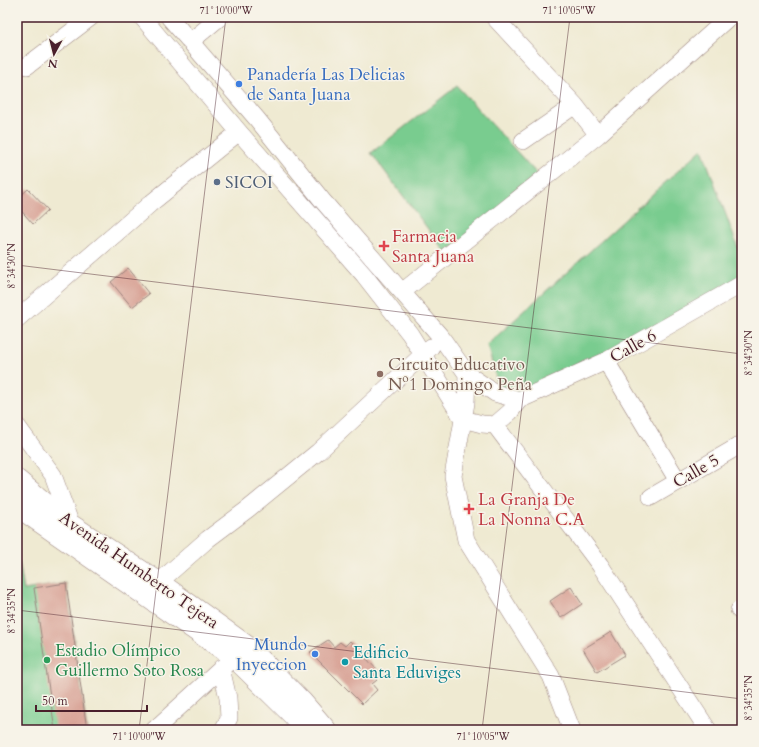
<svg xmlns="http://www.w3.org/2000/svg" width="759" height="747" font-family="Cardo,serif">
  <rect width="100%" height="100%" fill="#f7f3e8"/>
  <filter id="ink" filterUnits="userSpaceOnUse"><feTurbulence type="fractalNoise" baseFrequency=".025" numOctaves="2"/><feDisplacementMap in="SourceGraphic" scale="8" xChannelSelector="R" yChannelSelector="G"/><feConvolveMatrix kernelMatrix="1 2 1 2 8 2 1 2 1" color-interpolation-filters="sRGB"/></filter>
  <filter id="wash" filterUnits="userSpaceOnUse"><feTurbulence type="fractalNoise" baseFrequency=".012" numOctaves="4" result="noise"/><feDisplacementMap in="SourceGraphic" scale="16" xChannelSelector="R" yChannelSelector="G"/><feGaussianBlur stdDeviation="0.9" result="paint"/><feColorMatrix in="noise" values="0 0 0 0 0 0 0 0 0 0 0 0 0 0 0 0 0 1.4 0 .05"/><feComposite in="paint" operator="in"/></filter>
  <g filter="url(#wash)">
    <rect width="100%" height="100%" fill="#efead2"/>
    <path fill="#79cc8f" stroke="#62765d" d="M 457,86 L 539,176 L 446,253 L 371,153 Z
      M 702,149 L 742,259 L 742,284 L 503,403 L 487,345 Z
      M 17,559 L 19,562 L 24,590 L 66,583 L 87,730 L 17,730 Z"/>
    <g id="blocks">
      <path fill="#d4978a" d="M 28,189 L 48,210 L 33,224 L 17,206 L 17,199 Z
        M 128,268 L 149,294 L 132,307 L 111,282 Z
        M 66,583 L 87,730 L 55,730 L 34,588 Z
        M 571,587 L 582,604 L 561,618 L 550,601 Z
        M 611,632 L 625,655 L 597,672 L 583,649 Z
        M 328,640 L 334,647 L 340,642 L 345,646 L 350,641 L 380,673 L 376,678 L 377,680 L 372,684 L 377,690 L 362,704 L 310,652 Z"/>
    </g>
  </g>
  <g filter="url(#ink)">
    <use href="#blocks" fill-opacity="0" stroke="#9c847e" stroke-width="1"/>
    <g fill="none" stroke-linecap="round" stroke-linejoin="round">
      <defs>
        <path id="minor" d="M 142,17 L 239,132 L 364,275 L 410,334 L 463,419 L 482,424 L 495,425 L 510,412 L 519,400
          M 169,17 L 257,119 L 322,200 L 441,337 L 467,374 L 495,393 L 519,400
          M 494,17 L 575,105 L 598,135
          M 190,42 L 220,17
          M 27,66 L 91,17
          M 523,141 L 575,105
          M 402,292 L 598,135 L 729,17
          M 17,319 L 150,204 L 239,132
          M 606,361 L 678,481
          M 467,374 L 466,403 L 453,476 L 466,540 L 551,676 L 572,730
          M 519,400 L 606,361 L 742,284
          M 495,425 L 600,565 L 708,730
          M 17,426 L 53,475 L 71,525
          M 651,497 L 742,444
          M 150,590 L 208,539 L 248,509 L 318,452 L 431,347
          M 739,610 L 742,608
          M 221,668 L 228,698 L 229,718 L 223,730
          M 154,730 L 234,657"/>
        <path id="tertiary" d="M 17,480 L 71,525 L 158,582 L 248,647 L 302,702 L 326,730
          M 17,506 L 234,657 L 293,715 L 306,730"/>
      </defs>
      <use href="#minor" stroke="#9c847e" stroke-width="18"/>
      <use href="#tertiary" stroke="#9c847e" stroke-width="22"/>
      <use href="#minor" stroke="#fff" stroke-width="17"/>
      <use href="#tertiary" stroke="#fff" stroke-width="21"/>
    </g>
  </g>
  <path fill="none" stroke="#4a1f2b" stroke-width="1" stroke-opacity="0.45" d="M 17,265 L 742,354M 17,610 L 742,699M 139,730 L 226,17M 482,730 L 570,17"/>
  <g fill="#3f7fe0" stroke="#f7f3e8" stroke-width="1.5">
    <circle cx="239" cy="84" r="4"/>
    <circle cx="315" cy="654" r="4"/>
  </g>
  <circle fill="#5c6f8a" stroke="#f7f3e8" stroke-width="1.5" cx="217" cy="182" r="4"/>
  <g fill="#e0444e" stroke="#f7f3e8" stroke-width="1.5">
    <path d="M382 240h4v4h4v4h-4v4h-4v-4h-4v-4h4z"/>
    <path d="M467 503h4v4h4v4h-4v4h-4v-4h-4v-4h4z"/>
  </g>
  <circle fill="#8d6e63" stroke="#f7f3e8" stroke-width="1.5" cx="380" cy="374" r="4"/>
  <circle fill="#2e9e5b" stroke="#f7f3e8" stroke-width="1.5" cx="47" cy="660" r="4"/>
  <circle fill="#0f9aa8" stroke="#f7f3e8" stroke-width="1.5" cx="345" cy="662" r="4"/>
  <g text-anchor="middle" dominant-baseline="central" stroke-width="3" stroke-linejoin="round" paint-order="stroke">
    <g font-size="17" fill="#366cbe" stroke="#f7f3e8" text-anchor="start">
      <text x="247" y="74">Panadería Las Delicias<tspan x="247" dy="20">de Santa Juana</tspan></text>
      <text x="307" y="644" text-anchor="end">Mundo<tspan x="307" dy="20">Inyeccion</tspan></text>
    </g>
    <g font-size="17" fill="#4e5e75" stroke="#f7f3e8" text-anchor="start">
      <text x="225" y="182">SICOI</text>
    </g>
    <g font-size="17" fill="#be3a42" stroke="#f7f3e8" text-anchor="start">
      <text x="392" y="236">Farmacia<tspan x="392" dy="20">Santa Juana</tspan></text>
      <text x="478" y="499">La Granja De<tspan x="478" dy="20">La Nonna C.A</tspan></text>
    </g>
    <g font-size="17" fill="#4a1f2b" stroke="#f7f3e8">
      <text transform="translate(633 346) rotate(-29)">Calle 6</text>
      <text transform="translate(696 471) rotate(-30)">Calle 5</text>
      <text transform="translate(139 570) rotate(35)">Avenida Humberto Tejera</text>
    </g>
    <g font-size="17" fill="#785e54" stroke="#f7f3e8" text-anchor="start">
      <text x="388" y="364">Circuito Educativo<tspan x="388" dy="20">Nº1 Domingo Peña</tspan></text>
    </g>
    <g font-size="17" fill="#27864d" stroke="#f7f3e8" text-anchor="start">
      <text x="55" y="650">Estadio Olímpico<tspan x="55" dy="20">Guillermo Soto Rosa</tspan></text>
    </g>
    <g font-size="17" fill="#0d838f" stroke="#f7f3e8" text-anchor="start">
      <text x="353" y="652">Edificio<tspan x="353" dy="20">Santa Eduviges</tspan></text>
    </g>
  </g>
  <rect width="759" height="747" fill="none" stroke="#f7f3e8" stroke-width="44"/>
  <g transform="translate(54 54) rotate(187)" stroke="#f7f3e8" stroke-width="3" paint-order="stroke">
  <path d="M0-3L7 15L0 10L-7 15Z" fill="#4a1f2b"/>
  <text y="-6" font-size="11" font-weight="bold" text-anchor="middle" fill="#4a1f2b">N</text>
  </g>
  <path d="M36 705v6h111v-6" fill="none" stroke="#4a1f2b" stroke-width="2"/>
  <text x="42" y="705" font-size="12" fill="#4a1f2b" stroke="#f7f3e8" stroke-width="3" paint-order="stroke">50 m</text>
  <rect x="22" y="22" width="715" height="703" fill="none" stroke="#4a1f2b" stroke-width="1.5"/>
  <g font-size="10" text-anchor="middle" fill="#4a1f2b">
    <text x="226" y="14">71°10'00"W</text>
    <text x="569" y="14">71°10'05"W</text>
    <text transform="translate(11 266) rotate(-90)" y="4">8°34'30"N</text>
    <text transform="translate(748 353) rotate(-90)" y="4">8°34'30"N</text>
    <text transform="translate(11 611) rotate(-90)" y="4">8°34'35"N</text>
    <text transform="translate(748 698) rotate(-90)" y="4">8°34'35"N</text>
    <text x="139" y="740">71°10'00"W</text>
    <text x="483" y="740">71°10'05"W</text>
  </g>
</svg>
